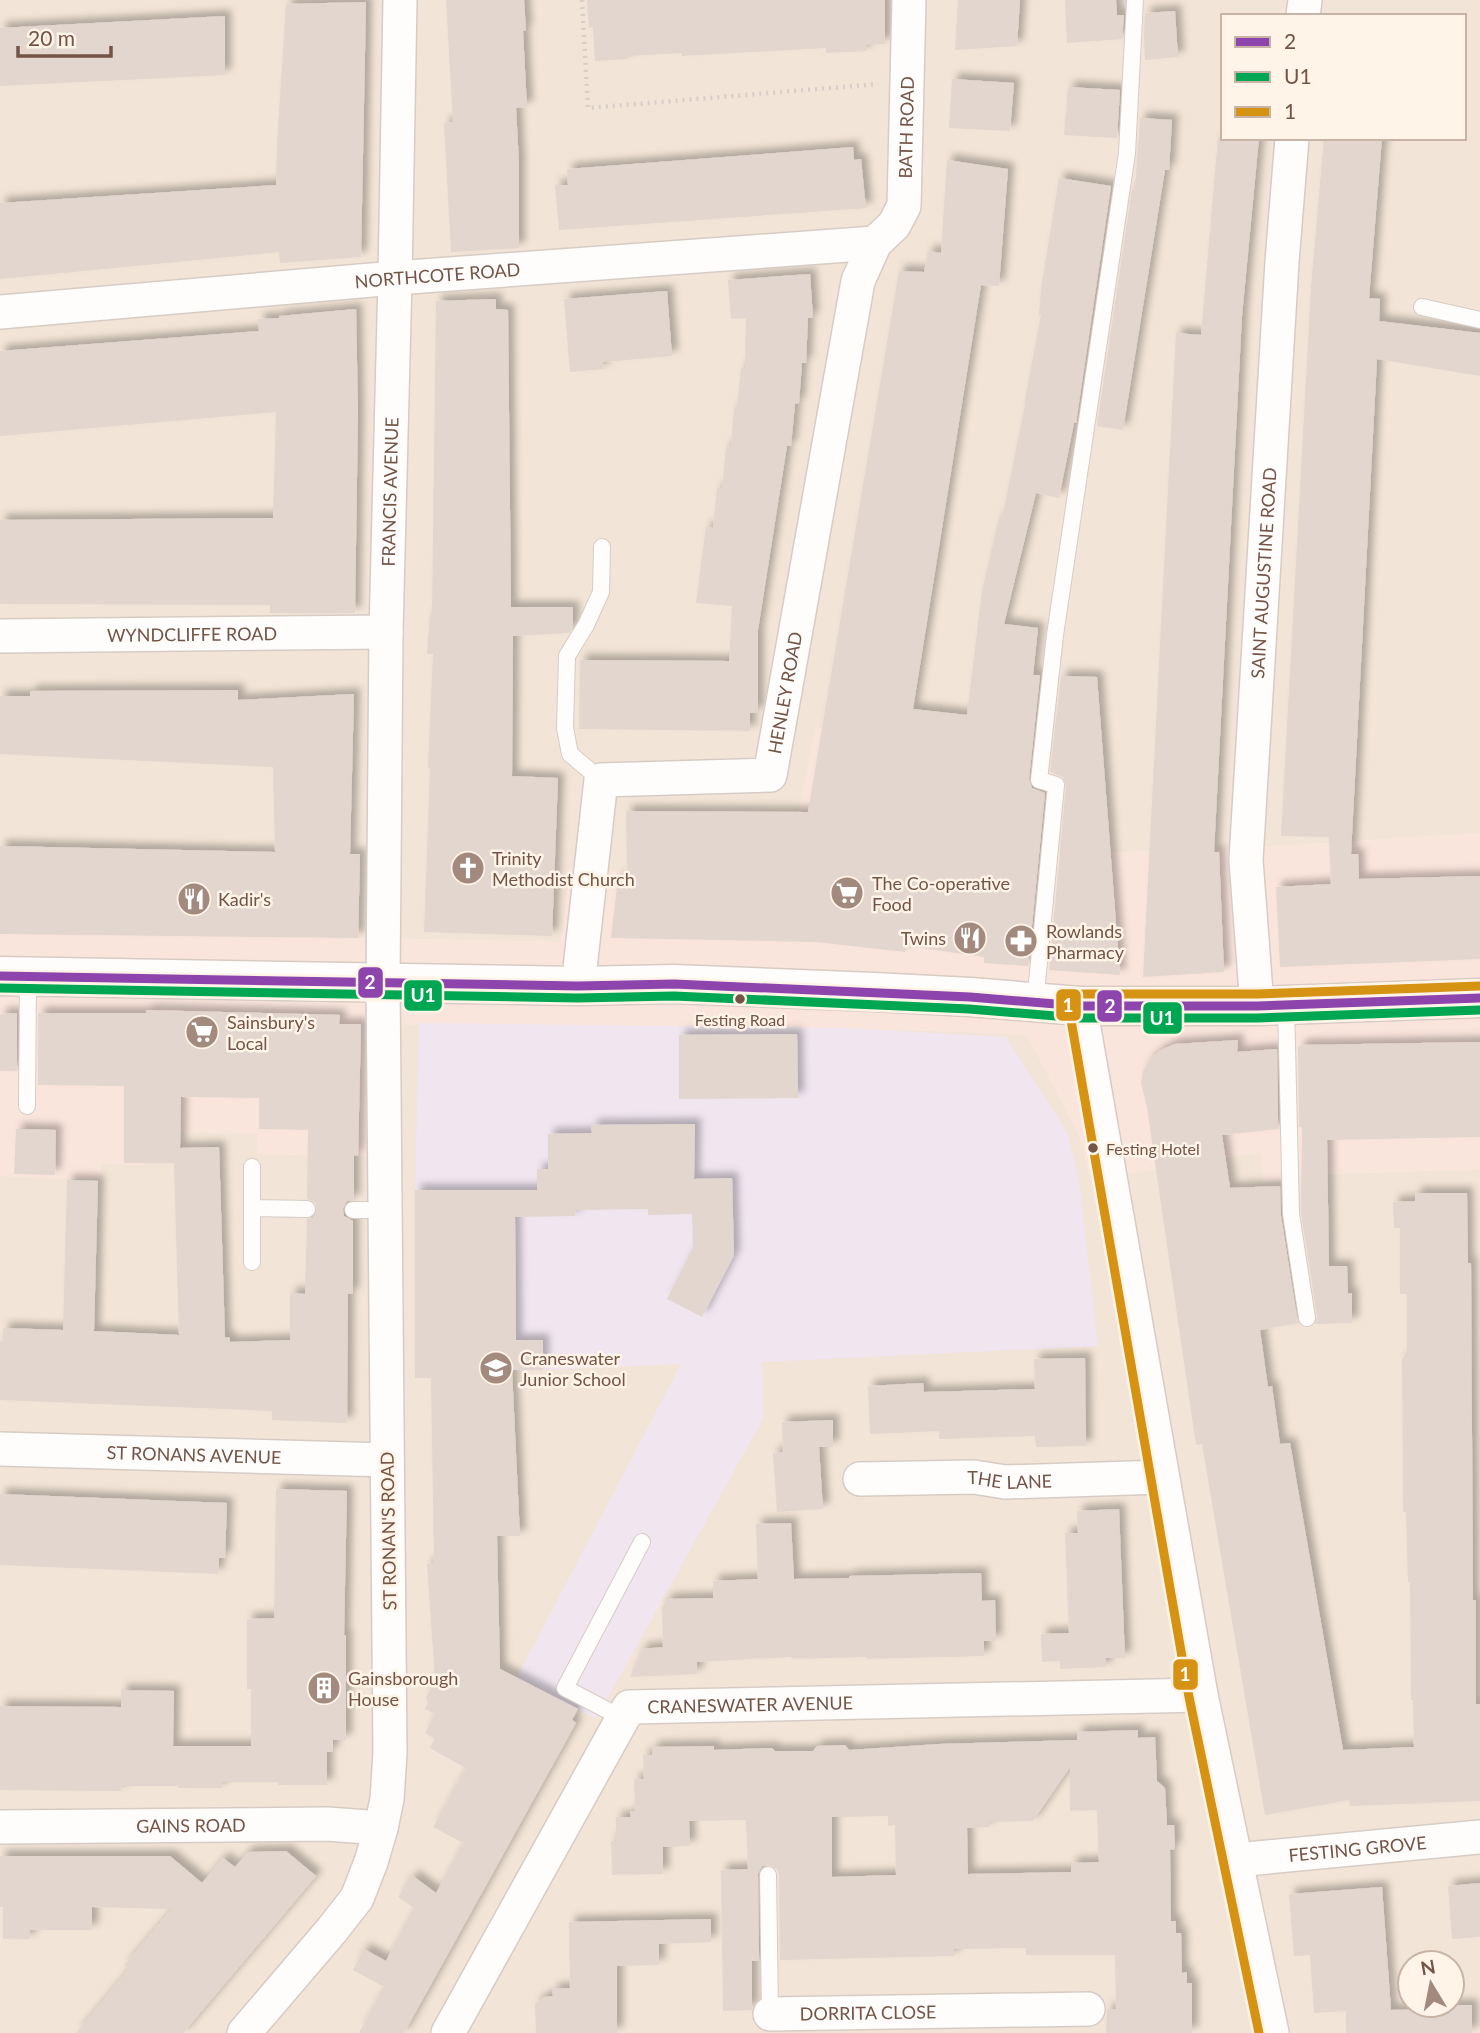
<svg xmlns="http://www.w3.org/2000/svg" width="1480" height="2033" font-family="Lato,sans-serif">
  <defs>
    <filter id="shadow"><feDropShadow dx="6" dy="-6" stdDeviation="3.5" flood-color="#0004"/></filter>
  </defs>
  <rect width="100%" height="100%" fill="#f6efe6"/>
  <path fill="#f2e4d6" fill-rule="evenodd" d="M 0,0 L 1480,0 L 1480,833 L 1221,850 L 1070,853 L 951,822 L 816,728 L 785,879 L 561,942 L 358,938 L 360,854 L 0,846 ZM 1223,16 L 1464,16 L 1464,138 L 1223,138 Z
    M 372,1024 L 844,1028 L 1027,1034 L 1079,1135 L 1091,1179 L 1261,1152 L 1264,1182 L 1302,1175 L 1480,1169 L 1480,2033 L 0,2033 L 0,1176 L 99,1179 L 101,1164 L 146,1132 L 257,1134 L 258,1154 L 370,1156 ZM 1410,1963 L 1452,1963 L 1452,2005 L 1410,2005 Z"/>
  <path fill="#fae5dc" d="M 816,727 L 941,751 L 952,822 L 1070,853 L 1221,850 L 1480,833 L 1480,1169 L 1302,1175 L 1264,1182 L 1260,1152 L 1090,1180 L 1079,1135 L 1027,1034 L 844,1028 L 373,1024 L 370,1156 L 258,1154 L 257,1134 L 146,1132 L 144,1165 L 101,1164 L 100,1179 L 0,1176 L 0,846 L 360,854 L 359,938 L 561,942 L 570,868 L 785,879 Z"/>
  <path fill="#f1e5f0" d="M 419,1023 L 844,1028 L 1006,1037 L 1068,1134 L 1080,1188 L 1098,1346 L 762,1362 L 763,1419 L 596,1719 L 517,1677 L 681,1364 L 471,1373 L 415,1378 L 415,1190 Z"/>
  <path fill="#e2d6ce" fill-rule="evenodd" filter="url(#shadow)" d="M 446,0 L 524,0 L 526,30 L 523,31 L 527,107 L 516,108 L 519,163 L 519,248 L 451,252 L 444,123 L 453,122 Z
    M 587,0 L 885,0 L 885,44 L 866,45 L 866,51 L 826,53 L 826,48 L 682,56 L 682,53 L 627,56 L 627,59 L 595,61 L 593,27 L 589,28 Z
    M 958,0 L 1020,0 L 1017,46 L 955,50 Z
    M 1065,0 L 1116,0 L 1117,15 L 1124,15 L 1122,39 L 1067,43 Z
    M 366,2 L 361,257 L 280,263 L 279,252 L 0,279 L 0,203 L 276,185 L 277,143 L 286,4 Z
    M 1175,11 L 1178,57 L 1145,60 L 1144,38 L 1145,13 Z
    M 225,16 L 225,75 L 0,86 L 0,28 Z
    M 952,79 L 1014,83 L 1010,131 L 949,128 Z
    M 1068,87 L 1120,90 L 1117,138 L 1064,135 Z
    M 1140,118 L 1172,120 L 1169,170 L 1165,170 L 1123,430 L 1097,426 L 1132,189 L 1135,190 Z
    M 1218,138 L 1259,138 L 1242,316 L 1214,852 L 1219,852 L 1224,972 L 1143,977 L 1176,333 L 1201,335 Z
    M 1324,138 L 1382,138 L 1369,298 L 1380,299 L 1379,321 L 1480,333 L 1480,376 L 1377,359 L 1351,854 L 1358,854 L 1359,879 L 1480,876 L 1480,959 L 1280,967 L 1276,887 L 1331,884 L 1329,837 L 1281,836 L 1311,288 Z
    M 853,147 L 854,160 L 861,159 L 866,208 L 559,230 L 555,185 L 568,185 L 567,169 Z
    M 947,160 L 1008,169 L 999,286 L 981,285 L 913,709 L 967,715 L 982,591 L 999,518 L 1002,519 L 1025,405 L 1024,405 L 1041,315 L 1039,315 L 1041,289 L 1059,178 L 1111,186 L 1076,423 L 1074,423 L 1059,498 L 1036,493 L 1004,624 L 1038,628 L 1033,675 L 1040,675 L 1029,779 L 1032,788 L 1045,793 L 1028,966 L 984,963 L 984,957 L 906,946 L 905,952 L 816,942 L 611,938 L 618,878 L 627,879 L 626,811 L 808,812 L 899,271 L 924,272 L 928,251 L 941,253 Z
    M 810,274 L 813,318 L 808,318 L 806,363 L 802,363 L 799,403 L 795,404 L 791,446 L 787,446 L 758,630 L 758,713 L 750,713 L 750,731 L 579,729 L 580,660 L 729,661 L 732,606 L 696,603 L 706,527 L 713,528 L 717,488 L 722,488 L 726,447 L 731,447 L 734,408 L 737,408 L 741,368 L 745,368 L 746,318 L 731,319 L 728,280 Z
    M 667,291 L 672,356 L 603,362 L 603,369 L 570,372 L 564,299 Z
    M 496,299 L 496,309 L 508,310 L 511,607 L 573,607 L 573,627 L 569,633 L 513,636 L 512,776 L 558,778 L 552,936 L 424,932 L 430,768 L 428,768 L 433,654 L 427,654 L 430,613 L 432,613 L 436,301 Z
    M 356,309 L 358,412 L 355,613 L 270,613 L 270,605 L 0,604 L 0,520 L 273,518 L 276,412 L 0,436 L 0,351 L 259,331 L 258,319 L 279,318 L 279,316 Z
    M 1061,676 L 1097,677 L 1120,975 L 1049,970 L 1066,786 L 1063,777 L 1050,772 Z
    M 238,690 L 238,700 L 354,694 L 350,854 L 360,854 L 358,938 L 0,934 L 0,846 L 275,852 L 273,767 L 0,754 L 0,696 L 30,696 L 30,691 Z
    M 146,1010 L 340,1015 L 339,1024 L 361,1024 L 358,1156 L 354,1155 L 354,1200 L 347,1201 L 343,1209 L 344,1216 L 353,1221 L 353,1294 L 348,1294 L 347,1423 L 272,1420 L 272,1411 L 0,1400 L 0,1342 L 3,1342 L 3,1328 L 63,1330 L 67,1180 L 98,1181 L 94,1331 L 179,1335 L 174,1163 L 124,1163 L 124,1086 L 38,1085 L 38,1013 L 146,1013 ZM 181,1097 L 259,1098 L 259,1129 L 308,1130 L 307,1199 L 316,1203 L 317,1210 L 313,1218 L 307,1219 L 305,1294 L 290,1293 L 290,1340 L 230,1342 L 230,1338 L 225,1337 L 219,1147 L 180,1148 Z
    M 17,1013 L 17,1071 L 0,1071 L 0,1014 Z
    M 797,1034 L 798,1098 L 679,1099 L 679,1035 Z
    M 1238,1040 L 1237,1052 L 1277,1049 L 1278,1129 L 1222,1135 L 1230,1188 L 1280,1186 L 1281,1216 L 1298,1323 L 1260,1330 L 1268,1387 L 1272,1386 L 1280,1444 L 1290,1443 L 1343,1750 L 1414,1747 L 1413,1700 L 1411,1700 L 1410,1582 L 1408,1582 L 1406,1512 L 1403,1512 L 1402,1358 L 1407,1358 L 1407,1294 L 1400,1294 L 1400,1228 L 1394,1228 L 1393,1202 L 1415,1201 L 1415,1193 L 1467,1193 L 1468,1263 L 1471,1263 L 1473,1600 L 1476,1600 L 1476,1704 L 1480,1704 L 1480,1801 L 1350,1806 L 1349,1800 L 1265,1815 L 1202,1444 L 1196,1445 L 1147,1107 L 1141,1083 L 1143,1071 L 1150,1059 L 1161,1050 L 1175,1044 Z
    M 1480,1042 L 1480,1137 L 1327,1140 L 1329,1266 L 1347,1266 L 1348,1294 L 1352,1293 L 1352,1323 L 1315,1324 L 1317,1316 L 1301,1213 L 1302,1127 L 1299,1127 L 1298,1047 L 1301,1047 L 1301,1045 Z
    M 695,1124 L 694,1179 L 732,1178 L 734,1255 L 702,1317 L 667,1299 L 693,1248 L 692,1214 L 648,1215 L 648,1209 L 576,1210 L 575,1216 L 515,1217 L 516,1340 L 543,1340 L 543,1370 L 512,1370 L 520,1536 L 497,1536 L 500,1669 L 578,1709 L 572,1720 L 576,1723 L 404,2033 L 359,2033 L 384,1987 L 353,1970 L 364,1949 L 386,1961 L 414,1908 L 398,1897 L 413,1876 L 436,1893 L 463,1843 L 433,1827 L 466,1768 L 430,1748 L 435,1739 L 425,1733 L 435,1714 L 425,1709 L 428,1703 L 426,1698 L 435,1679 L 427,1564 L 434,1563 L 431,1378 L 415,1378 L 415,1190 L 537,1190 L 537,1169 L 548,1169 L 548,1134 L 592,1133 L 591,1125 Z
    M 16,1129 L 56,1130 L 55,1175 L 14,1174 Z
    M 1085,1358 L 1086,1446 L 1036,1447 L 1035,1436 L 939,1439 L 939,1431 L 870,1434 L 868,1386 L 923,1383 L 924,1392 L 1035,1389 L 1034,1359 Z
    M 833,1420 L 833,1447 L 819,1447 L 823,1509 L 777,1512 L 773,1453 L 783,1452 L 782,1422 Z
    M 276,1489 L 347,1491 L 344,1635 L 346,1635 L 346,1740 L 333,1740 L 333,1752 L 327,1752 L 327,1785 L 278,1785 L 278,1782 L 222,1782 L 222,1788 L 178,1788 L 178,1786 L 121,1786 L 121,1791 L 0,1790 L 0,1706 L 121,1707 L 121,1690 L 174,1691 L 173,1746 L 251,1746 L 251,1689 L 247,1689 L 247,1619 L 274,1618 Z
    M 0,1494 L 227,1503 L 225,1558 L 219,1558 L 218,1574 L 0,1565 Z
    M 1119,1509 L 1125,1658 L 1106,1658 L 1106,1667 L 1060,1669 L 1060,1661 L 1042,1662 L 1041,1634 L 1069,1633 L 1065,1533 L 1078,1533 L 1077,1511 Z
    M 791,1523 L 794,1579 L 849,1578 L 849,1576 L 981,1573 L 982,1601 L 995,1600 L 996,1641 L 984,1641 L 984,1656 L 867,1659 L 867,1657 L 792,1659 L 791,1657 L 697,1662 L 697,1674 L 630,1677 L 642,1649 L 663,1647 L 662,1607 L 668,1599 L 713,1598 L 713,1581 L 758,1579 L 756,1524 Z
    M 1138,1730 L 1138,1738 L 1155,1737 L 1157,1781 L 1165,1788 L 1167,1825 L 1174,1825 L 1175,1849 L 1170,1850 L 1171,1921 L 1176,1921 L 1176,1933 L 1181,1933 L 1182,1973 L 1187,1972 L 1187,1983 L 1192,1983 L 1192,2033 L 1106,2033 L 1107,2009 L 1116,2009 L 1115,1955 L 1026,1955 L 1026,1948 L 954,1949 L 954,1956 L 780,1960 L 779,1875 L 777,1869 L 769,1865 L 762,1866 L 758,1874 L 759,1961 L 752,1961 L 752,2010 L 723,2011 L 721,1870 L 748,1869 L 746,1820 L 689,1821 L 690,1846 L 663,1847 L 663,1874 L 612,1875 L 611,1841 L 616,1841 L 616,1817 L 631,1817 L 630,1811 L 635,1811 L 634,1779 L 644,1779 L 643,1755 L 652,1755 L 652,1747 L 714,1746 L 714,1750 L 772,1748 L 775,1751 L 813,1751 L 817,1746 L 845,1745 L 849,1750 L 939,1744 L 1077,1740 L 1077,1732 ZM 1070,1767 L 1070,1811 L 1097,1810 L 1099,1862 L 1071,1863 L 1071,1872 L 968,1874 L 967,1828 L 989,1827 L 989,1822 L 1033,1821 ZM 888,1816 L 888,1826 L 895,1825 L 896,1875 L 832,1877 L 832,1817 Z
    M 286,1851 L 316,1876 L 183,2033 L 76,2033 L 129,1969 L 124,1965 L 172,1909 L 92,1907 L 92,1930 L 30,1930 L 30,1939 L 3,1939 L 3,1907 L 0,1907 L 0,1856 L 170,1856 L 202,1883 L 223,1858 L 235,1867 L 248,1852 Z
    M 1480,1883 L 1480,1937 L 1452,1939 L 1448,1886 Z
    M 1382,1887 L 1391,2010 L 1444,2009 L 1444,2005 L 1472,2005 L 1472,2033 L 1346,2033 L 1346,2011 L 1314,2013 L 1310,1955 L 1294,1956 L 1289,1894 Z
    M 711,1919 L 711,1942 L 659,1944 L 659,1965 L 617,1966 L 617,2033 L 536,2033 L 535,2004 L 544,1997 L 553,1996 L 552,1989 L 570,1988 L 569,1922 Z"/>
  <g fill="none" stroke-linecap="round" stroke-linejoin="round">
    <defs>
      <path id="lane" d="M 1422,307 L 1480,320
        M 601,780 L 570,754 L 565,728 L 567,656 L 586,625 L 601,592 L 602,547
        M 1035,1003 L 1056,785 L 1039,780 L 1055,635 L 1127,153 L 1135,0
        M 1286,1005 L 1291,1214 L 1307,1318
        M 27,1106 L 28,976
        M 252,1208 L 307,1209
        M 353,1210 L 385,1210
        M 252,1262 L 252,1167
        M 622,1718 L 565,1688 L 642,1542
        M 768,1875 L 770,2014"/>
      <g id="street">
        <path d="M 1303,16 L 1305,0"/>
        <path id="s1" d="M 0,312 L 395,278 L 875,243"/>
        <path id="s2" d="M 0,636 L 386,632"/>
        <path id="s3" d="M 578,986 L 601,780 L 770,775 L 858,281 L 875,243 L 894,225 L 904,206 L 909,0"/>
        <path d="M 1080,1006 L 1201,1695 L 1272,2033"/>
        <path id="s4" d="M 1257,1006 L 1246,860 L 1282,262 L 1292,138"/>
        <path id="s5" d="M 0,1449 L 387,1460"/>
        <path id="s6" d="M 860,1479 L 974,1477 L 1005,1482 L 1162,1477"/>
        <path id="s7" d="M 0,1827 L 327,1824 L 381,1828"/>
        <path id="s8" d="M 1236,1860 L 1480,1837"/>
        <path id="s9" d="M 770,2014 L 1088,2009"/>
        <path id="s10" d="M 244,2033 L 332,1930 L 357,1898 L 371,1862 L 381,1828 L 387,1799 L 390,1753 L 383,983 L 386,632 L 395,278 L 400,0"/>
        <path id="s11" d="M 448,2033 L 629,1707 L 1201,1695"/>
      </g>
      <path id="secondary" d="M 0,976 L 578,986 L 674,984 L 874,992 L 970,997 L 1080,1006 L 1257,1006 L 1480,998"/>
    </defs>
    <use href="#lane" stroke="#d7ccc5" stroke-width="18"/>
    <use href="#street" stroke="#d7ccc5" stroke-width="36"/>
    <use href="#secondary" stroke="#d7cbc3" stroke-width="41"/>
    <path stroke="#d7cec9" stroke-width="4.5" stroke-dasharray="2 5" stroke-linecap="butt" d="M 582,0 L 588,108 L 878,84"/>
    <use href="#lane" stroke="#fefdfb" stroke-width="16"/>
    <use href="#street" stroke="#fefdfb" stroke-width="33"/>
    <use href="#secondary" stroke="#fefdfb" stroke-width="38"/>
    <defs>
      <path id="bus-1" d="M 0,976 L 578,986 L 674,984 L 970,997 L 1080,1006 L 1257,1006 L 1480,998"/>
      <path id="bus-2" d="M 0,988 L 578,998 L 674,996 L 969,1009 L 1080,1018 L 1257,1018 L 1480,1010"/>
      <path id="bus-3" d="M 1259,2033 L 1189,1697 L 1068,1003 L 1072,996 L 1080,994 L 1257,994 L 1480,986"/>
    </defs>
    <use href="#bus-1" stroke="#fff4e7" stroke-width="14"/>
    <use href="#bus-2" stroke="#fff4e7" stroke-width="14"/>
    <use href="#bus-3" stroke="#fff4e7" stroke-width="14"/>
    <use href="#bus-1" stroke="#8e44ad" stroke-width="9"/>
    <use href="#bus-2" stroke="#00a651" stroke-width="9"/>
    <use href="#bus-3" stroke="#d69212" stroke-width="9"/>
  </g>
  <defs>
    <symbol id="church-disc" viewBox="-11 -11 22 22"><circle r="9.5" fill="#a28a7f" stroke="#fff4e7"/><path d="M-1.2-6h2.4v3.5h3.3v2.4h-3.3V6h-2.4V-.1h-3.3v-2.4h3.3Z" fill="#fff"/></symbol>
    <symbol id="supermarket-disc" viewBox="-11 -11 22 22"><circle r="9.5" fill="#a28a7f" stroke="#fff4e7"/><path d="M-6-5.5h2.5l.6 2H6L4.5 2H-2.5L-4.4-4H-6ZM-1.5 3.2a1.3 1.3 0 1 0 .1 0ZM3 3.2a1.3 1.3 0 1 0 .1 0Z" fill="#fff"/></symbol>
    <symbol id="restaurant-disc" viewBox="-11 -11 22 22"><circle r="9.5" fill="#a28a7f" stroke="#fff4e7"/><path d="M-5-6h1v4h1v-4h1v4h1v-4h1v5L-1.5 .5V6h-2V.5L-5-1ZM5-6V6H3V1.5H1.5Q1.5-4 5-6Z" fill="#fff"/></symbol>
    <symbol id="pharmacy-disc" viewBox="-11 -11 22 22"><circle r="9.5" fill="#a28a7f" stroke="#fff4e7"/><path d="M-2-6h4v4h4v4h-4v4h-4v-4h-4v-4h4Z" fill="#fff"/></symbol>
    <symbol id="school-disc" viewBox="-11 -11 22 22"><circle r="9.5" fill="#a28a7f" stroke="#fff4e7"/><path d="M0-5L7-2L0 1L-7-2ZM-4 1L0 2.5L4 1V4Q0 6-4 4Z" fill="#fff"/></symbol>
    <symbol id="building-disc" viewBox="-11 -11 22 22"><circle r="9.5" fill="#a28a7f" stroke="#fff4e7"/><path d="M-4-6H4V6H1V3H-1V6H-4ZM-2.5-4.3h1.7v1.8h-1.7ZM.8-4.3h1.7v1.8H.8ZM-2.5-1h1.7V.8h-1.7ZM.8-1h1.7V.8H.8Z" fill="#fff"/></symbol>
  </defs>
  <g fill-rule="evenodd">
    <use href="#church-disc" x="449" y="849" width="38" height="38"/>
    <use href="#supermarket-disc" x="828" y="874" width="38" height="38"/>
    <use href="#restaurant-disc" x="175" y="880" width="38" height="38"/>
    <use href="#restaurant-disc" x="951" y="919" width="38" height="38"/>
    <use href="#pharmacy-disc" x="1002" y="922" width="38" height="38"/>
    <use href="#supermarket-disc" x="183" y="1013" width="38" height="38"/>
    <use href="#school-disc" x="477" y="1349" width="38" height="38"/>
    <use href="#building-disc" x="305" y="1669" width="38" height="38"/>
  </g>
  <g fill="#745447" stroke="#fff4e7" stroke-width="2.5">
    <circle cx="740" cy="999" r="6"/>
    <circle cx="1093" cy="1148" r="6"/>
  </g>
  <g text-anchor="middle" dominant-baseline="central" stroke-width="5" stroke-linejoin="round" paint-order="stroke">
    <g font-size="16" fill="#745447" stroke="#fff4e7">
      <text x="740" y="1019">Festing Road</text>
      <text x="1106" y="1148" text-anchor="start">Festing Hotel</text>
    </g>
    <g font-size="18" fill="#745447" stroke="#fff4e7">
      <text stroke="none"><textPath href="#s3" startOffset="1046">BATH ROAD</textPath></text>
      <text stroke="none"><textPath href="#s1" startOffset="439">NORTHCOTE ROAD</textPath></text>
      <text stroke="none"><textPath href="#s10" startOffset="1587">FRANCIS AVENUE</textPath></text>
      <text stroke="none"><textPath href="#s4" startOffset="434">SAINT AUGUSTINE ROAD</textPath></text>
      <text stroke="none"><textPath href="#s2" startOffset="192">WYNDCLIFFE ROAD</textPath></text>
      <text stroke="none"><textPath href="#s3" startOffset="460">HENLEY ROAD</textPath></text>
      <text stroke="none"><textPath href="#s5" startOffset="194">ST RONANS AVENUE</textPath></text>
      <text stroke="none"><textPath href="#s6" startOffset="150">THE LANE</textPath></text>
      <text transform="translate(388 1531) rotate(-91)">ST RONAN'S ROAD</text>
      <text stroke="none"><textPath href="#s11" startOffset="494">CRANESWATER AVENUE</textPath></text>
      <text stroke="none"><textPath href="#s7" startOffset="191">GAINS ROAD</textPath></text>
      <text stroke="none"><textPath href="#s8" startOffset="122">FESTING GROVE</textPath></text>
      <text stroke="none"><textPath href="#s9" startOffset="98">DORRITA CLOSE</textPath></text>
    </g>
    <g font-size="18" fill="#745447" stroke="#fff4e7" text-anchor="start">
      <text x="492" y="858">Trinity<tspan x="492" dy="21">Methodist Church</tspan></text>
      <text x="872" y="883">The Co-operative<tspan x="872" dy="21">Food</tspan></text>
      <text x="218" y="899">Kadir's</text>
      <text x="1046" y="931">Rowlands<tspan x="1046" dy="21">Pharmacy</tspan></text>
      <text x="946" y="938" text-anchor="end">Twins</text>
      <text x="227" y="1022">Sainsbury's<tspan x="227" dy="21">Local</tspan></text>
      <text x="520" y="1358">Craneswater<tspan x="520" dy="21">Junior School</tspan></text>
      <text x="348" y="1678">Gainsborough<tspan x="348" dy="21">House</tspan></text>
    </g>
  </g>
  <g stroke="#fff4e7" stroke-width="2.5">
    <rect x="357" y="966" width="27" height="33" rx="7" fill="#8e44ad"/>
    <rect x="403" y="979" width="40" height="33" rx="7" fill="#00a651"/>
    <rect x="1055" y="988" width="27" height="34" rx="7" fill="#d69212"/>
    <rect x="1096" y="989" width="27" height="34" rx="7" fill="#8e44ad"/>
    <rect x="1142" y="1001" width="41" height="34" rx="7" fill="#00a651"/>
    <rect x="1172" y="1658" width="27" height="33" rx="7" fill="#d69212"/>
  </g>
  <g font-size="19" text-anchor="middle" font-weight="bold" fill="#fff">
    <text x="370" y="989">2</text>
    <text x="423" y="1002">U1</text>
    <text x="1068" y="1012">1</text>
    <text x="1110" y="1013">2</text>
    <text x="1162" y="1025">U1</text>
    <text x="1185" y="1681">1</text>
  </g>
  <rect x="1221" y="14" width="245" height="126" fill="#fff4e7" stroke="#c7b4a7" stroke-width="2"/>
  <rect x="1235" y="37" width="35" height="10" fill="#8e44ad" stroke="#c7b4a7" stroke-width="2"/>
  <text x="1284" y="49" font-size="21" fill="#745447">2</text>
  <rect x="1235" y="72" width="35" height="10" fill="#00a651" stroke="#c7b4a7" stroke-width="2"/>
  <text x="1284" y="84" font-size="21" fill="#745447">U1</text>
  <rect x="1235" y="107" width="35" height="10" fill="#d69212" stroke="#c7b4a7" stroke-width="2"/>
  <text x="1284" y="119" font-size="21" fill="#745447">1</text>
  <g transform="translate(1431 1984) rotate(350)"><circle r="33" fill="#fff4e7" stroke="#c7b4a7" stroke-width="2"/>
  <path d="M0-5L12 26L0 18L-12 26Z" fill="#a28a7f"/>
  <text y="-10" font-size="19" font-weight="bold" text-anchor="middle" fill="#745447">N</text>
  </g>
  <path d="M18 46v10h93v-10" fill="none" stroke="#745447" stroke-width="3.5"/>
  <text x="28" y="46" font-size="21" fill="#745447" stroke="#fff4e7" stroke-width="5" paint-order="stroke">20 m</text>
</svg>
